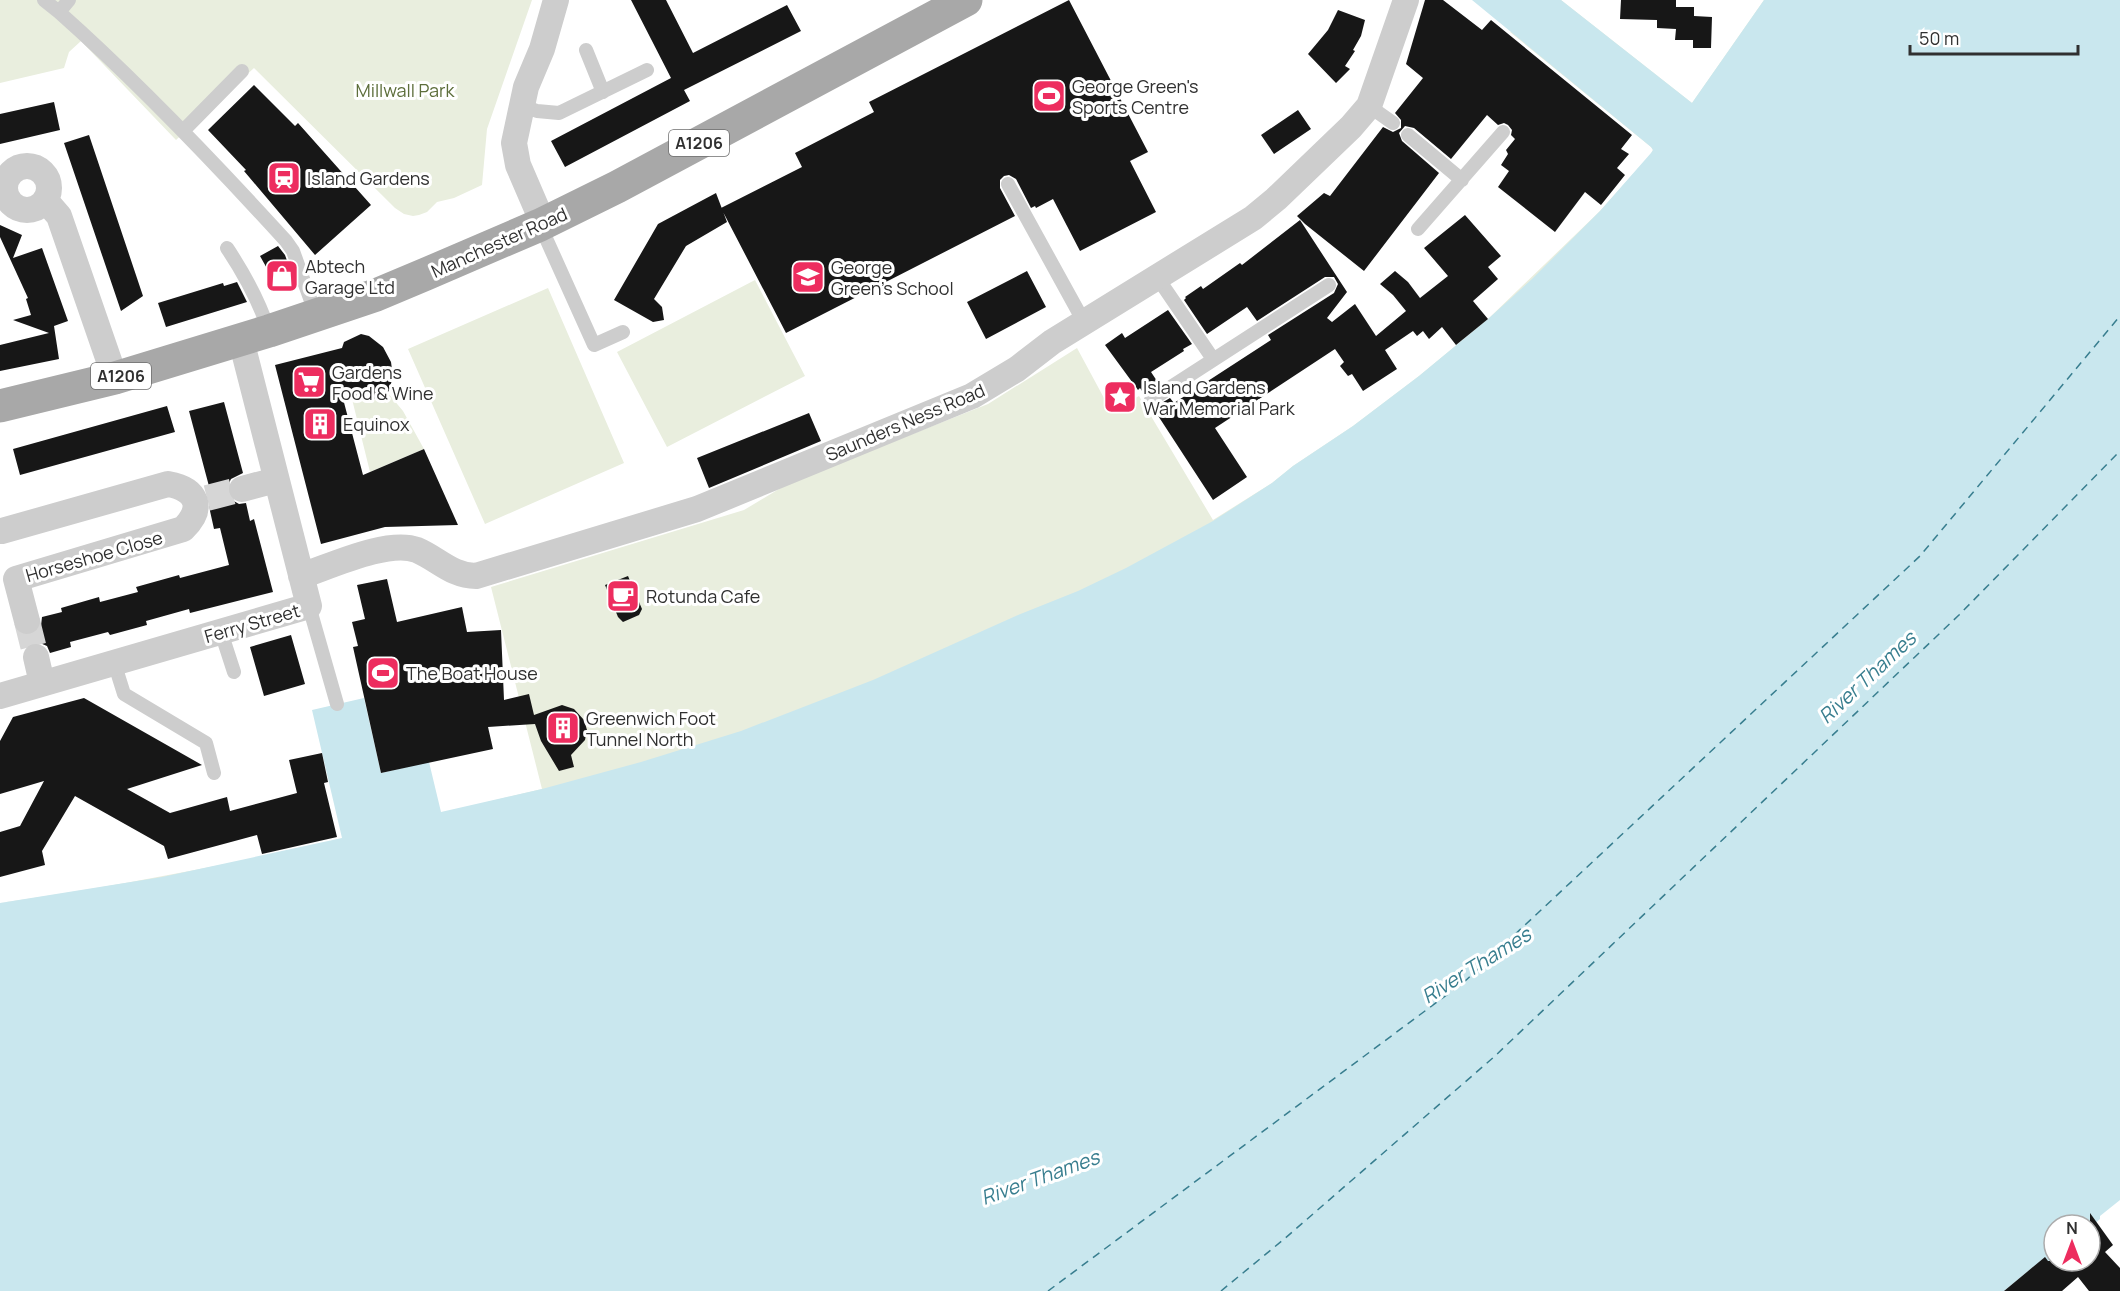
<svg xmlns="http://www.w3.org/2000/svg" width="2120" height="1291" font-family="Manrope,sans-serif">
  <rect width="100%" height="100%" fill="#fff"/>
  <path fill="#e9eede" d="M 0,0 L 532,0 L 487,129 L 482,185 L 454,198 L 437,202 L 427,212 L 419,215 L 413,216 L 404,214 L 395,208 L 254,68 L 176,140 L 81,41 L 69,52 L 64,68 L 0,83 Z
    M 1561,0 L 1692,103 L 1764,0 L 1833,150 L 763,817 L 0,903 C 115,886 230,865 344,838 C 410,821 476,804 542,789 L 491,587 L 744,510 L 789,483 L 988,404 L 1077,348 L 1111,411 L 1139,396 L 1213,520 L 1272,483 L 1293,466 L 1353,426 L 1419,376 L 1488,319 L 1600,211 L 1651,154 L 1653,150 L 1651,147 L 1510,32 Z
    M 755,280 L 805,376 L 667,447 L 617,352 Z
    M 548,288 L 624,463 L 485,524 L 408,349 Z
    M 355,393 C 367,400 377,401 388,393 L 403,411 L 424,449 L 370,472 L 351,395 Z"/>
  <path fill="#c9e7ee" d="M 1472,0 L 1561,0 L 1692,103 L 1764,0 L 2120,0 L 2120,1200 L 2100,1216 L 2100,1219 L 2090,1228 L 2090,1225 L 2054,1225 L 2054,1261 L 2050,1265 L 2044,1258 L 2004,1291 L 0,1291 L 0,903 L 162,877 L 342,838 L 312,710 L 364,698 L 381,773 L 429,762 L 441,812 L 542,789 L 641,762 L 741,731 L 873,680 L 1018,615 L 1078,591 L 1126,568 L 1213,521 L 1272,483 L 1293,466 L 1353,426 L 1419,376 L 1488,319 L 1532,279 L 1600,211 L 1651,153 L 1653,150 L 1651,147 Z"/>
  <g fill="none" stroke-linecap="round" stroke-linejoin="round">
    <path stroke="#387e8f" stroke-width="1.5" stroke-dasharray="8 6" stroke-linecap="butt" d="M 1048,1291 L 1464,982 L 1920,556 L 2120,316
      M 1221,1291 L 1283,1240 L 1495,1056 L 1959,615 L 2120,451"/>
  </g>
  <path fill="#171717" d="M 631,0 L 666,0 L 693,53 L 787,5 L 801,31 L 684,90 L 690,101 L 565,167 L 551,141 L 671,78 Z
    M 1069,0 L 1148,152 L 1130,161 L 1156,212 L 1080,251 L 1053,199 L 1036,208 L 1035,206 L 1031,208 L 1016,179 L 1009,175 L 1004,176 L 1000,180 L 1000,188 L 1015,216 L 786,333 L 721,208 L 802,167 L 795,153 L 874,112 L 869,102 Z
    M 1425,0 L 1443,0 L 1482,30 L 1491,20 L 1632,135 L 1621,149 L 1629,154 L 1617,168 L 1625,175 L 1601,205 L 1585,192 L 1555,232 L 1498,187 L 1509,171 L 1501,165 L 1508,154 L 1506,150 L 1515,139 L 1511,135 L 1512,130 L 1508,125 L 1504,123 L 1498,125 L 1487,115 L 1451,159 L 1414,128 L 1405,126 L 1399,133 L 1402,141 L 1439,173 L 1364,271 L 1305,224 L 1297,216 L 1324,193 L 1330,196 L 1383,127 L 1393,132 L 1401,128 L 1401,120 L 1395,113 L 1423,78 L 1406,64 Z
    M 1621,0 L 1676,0 L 1676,7 L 1694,7 L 1694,16 L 1712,17 L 1711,48 L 1693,48 L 1693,40 L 1675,40 L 1676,29 L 1657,28 L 1657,20 L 1620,19 Z
    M 1338,10 L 1365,20 L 1361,36 L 1353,50 L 1355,51 L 1345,66 L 1350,69 L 1336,83 L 1308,54 L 1328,30 Z
    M 254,85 L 295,126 L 298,123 L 371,205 L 315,255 L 244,171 L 246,170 L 208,130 Z
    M 54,102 L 60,130 L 0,144 L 0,114 Z
    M 1298,110 L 1311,129 L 1274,154 L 1261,135 Z
    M 89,135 L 143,296 L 121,311 L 64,143 Z
    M 716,193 L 727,222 L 686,246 L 654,299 L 662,307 L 664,320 L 653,322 L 614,300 L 658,224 Z
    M 1465,215 L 1501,256 L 1488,267 L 1498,279 L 1473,301 L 1488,319 L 1456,345 L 1442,327 L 1429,339 L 1423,331 L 1417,336 L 1413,331 L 1385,350 L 1397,369 L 1363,391 L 1352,374 L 1348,376 L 1340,366 L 1344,362 L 1335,349 L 1215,428 L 1247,477 L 1213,500 L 1153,408 L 1170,398 L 1174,403 L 1271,340 L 1268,335 L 1334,293 L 1338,284 L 1334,277 L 1325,277 L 1257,321 L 1247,307 L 1207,334 L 1184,300 L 1186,298 L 1185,297 L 1201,286 L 1203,289 L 1240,263 L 1242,265 L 1300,220 L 1347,292 L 1327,318 L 1332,322 L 1355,304 L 1376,336 L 1406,311 L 1393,295 L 1380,284 L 1395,271 L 1408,282 L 1420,298 L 1448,276 L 1424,248 Z
    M 0,225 L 22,235 L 13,258 L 42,248 L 68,321 L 54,326 L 59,359 L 0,371 L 0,345 L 49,333 L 13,320 L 31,315 L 26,299 L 28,298 L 0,237 Z
    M 278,246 L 285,255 L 295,283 L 279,290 L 260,256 Z
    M 1027,271 L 1046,307 L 986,339 L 967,302 Z
    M 237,282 L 247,302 L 166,327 L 158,303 L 223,283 L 224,286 Z
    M 1168,310 L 1192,344 L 1183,349 L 1184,351 L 1151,372 L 1159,384 L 1144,394 L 1140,388 L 1138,390 L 1105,345 L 1122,333 L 1125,338 Z
    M 361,334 L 369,336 L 383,347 L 391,362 L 393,377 L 388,393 L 380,398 L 370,399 L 341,391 L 363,475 L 424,449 L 458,525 L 385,527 L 321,544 L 275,365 L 342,348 L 344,342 Z
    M 224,402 L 243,473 L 231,479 L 228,485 L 227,492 L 232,500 L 239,504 L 246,503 L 250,521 L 254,519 L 273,592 L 190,613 L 189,609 L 146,621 L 147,625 L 110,635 L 108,632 L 70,642 L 71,647 L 50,653 L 47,646 L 40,643 L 32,643 L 25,648 L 21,634 L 30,636 L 37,632 L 41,626 L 42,617 L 62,612 L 61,608 L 99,597 L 100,602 L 138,592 L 136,587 L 179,575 L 180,578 L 229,565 L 220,528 L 214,529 L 210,511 L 209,498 L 206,491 L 210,490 L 189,411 Z
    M 167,406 L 175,432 L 20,475 L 13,449 Z
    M 809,413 L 821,441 L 709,488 L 697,458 Z
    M 628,576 L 642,609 L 639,615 L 623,622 L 618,617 L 605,585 Z
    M 387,579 L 397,622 L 462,607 L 467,632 L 501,630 L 504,700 L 529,694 L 534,715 L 562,705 L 574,709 L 584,720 L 587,730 L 585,740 L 571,755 L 574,767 L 559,771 L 541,741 L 535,724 L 488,727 L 493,749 L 381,773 L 353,647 L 358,646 L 352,622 L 365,619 L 357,585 Z
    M 291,635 L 305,684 L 264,696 L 250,647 Z
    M 84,698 L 202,765 L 127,789 L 170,813 L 227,797 L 230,811 L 297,793 L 289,760 L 322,753 L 328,782 L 324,783 L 337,837 L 262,854 L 257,835 L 168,859 L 164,846 L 75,796 L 42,851 L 45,865 L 0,877 L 0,832 L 20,826 L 44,781 L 0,794 L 0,741 L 13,717 Z
    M 2090,1213 L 2113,1245 L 2105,1252 L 2120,1268 L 2120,1291 L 2089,1291 L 2078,1277 L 2062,1291 L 2004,1291 L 2045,1257 L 2048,1261 L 2090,1261 Z"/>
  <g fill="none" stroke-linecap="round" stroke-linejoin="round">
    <path stroke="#d6d6d6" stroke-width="26" stroke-dasharray="26 13" stroke-linecap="butt" d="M 207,498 L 242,489
      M 27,621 L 36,657"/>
    <path stroke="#cdcdcd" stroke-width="14" d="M 44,0 L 59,12
      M 69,0 L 59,12 C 139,83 214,162 286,241 L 293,251 L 316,315
      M 586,50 L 603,92
      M 523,106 L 537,111 L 559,113 L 647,70
      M 1369,106 L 1393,123
      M 183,131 L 242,71
      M 1408,135 L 1462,180
      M 1008,184 L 1084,322
      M 540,225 L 594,345 L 623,332
      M 1418,229 L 1503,132
      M 227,248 C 245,275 259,301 269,331
      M 1157,277 L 1213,359
      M 1151,400 L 1329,285
      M 309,606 L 337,704
      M 221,632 L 234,672
      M 114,662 L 124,694 L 206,743 L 214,773"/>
    <path stroke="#cdcdcd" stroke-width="26" d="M5 188a22 22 0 1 1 44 0a22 22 0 1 1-44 0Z
      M 46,201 L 59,216 L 115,378
      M 543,223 L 518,165 L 514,143 L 526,87 L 542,49 L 556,0
      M 242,489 L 276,480
      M 2,531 L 168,484 C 197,489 205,508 183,529 L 16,579 L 27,621
      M 301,576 C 331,566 388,539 417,550 C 438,559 452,576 476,576 L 697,509 L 972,396 L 1017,369 L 1052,342 L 1253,218 L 1276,199 L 1351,127 L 1369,106 L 1406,0
      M 36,657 L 42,683
      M 0,696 L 309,606 L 241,340"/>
    <path stroke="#a8a8a8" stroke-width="33" d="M 0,406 L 115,378 L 269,331 L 376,295 L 426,274 L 540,225 L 617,187 L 966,0"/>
  </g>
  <defs>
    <symbol id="stadium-square" viewBox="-11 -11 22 22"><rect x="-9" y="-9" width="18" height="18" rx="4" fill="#ed2d5f" stroke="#fff"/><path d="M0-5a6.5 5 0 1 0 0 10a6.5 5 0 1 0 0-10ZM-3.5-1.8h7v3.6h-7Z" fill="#fff"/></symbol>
    <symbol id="station-square" viewBox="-11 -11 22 22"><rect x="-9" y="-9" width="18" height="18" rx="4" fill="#ed2d5f" stroke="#fff"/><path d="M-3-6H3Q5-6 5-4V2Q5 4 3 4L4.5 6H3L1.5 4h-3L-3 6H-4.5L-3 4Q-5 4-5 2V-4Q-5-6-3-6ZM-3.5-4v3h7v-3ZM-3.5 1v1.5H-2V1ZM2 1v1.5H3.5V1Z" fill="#fff"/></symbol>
    <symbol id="shop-square" viewBox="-11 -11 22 22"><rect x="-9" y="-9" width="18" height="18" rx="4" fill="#ed2d5f" stroke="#fff"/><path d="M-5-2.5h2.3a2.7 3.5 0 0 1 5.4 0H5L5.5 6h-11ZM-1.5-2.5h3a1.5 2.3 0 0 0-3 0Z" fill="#fff"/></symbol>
    <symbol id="school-square" viewBox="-11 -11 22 22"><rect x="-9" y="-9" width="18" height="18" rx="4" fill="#ed2d5f" stroke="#fff"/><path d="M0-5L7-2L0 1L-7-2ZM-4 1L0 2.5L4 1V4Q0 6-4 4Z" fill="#fff"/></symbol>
    <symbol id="supermarket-square" viewBox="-11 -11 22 22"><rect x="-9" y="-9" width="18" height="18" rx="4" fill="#ed2d5f" stroke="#fff"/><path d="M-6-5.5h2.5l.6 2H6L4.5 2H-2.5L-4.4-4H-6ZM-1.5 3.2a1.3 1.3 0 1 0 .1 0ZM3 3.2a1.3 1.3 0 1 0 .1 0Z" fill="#fff"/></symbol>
    <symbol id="sight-square" viewBox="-11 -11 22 22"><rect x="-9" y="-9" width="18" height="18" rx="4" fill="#ed2d5f" stroke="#fff"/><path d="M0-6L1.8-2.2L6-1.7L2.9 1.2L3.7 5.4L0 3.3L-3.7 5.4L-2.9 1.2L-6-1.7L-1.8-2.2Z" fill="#fff"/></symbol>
    <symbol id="building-square" viewBox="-11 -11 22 22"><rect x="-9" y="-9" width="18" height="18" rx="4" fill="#ed2d5f" stroke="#fff"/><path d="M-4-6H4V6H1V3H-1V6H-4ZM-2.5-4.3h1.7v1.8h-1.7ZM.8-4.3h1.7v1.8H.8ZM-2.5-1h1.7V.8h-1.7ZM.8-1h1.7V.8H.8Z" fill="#fff"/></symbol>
    <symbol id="cafe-square" viewBox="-11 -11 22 22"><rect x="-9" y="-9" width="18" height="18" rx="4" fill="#ed2d5f" stroke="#fff"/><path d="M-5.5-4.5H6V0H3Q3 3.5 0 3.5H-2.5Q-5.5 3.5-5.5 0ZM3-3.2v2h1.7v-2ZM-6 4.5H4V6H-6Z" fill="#fff"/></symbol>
  </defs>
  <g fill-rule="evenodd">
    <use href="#stadium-square" x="1030" y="77" width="38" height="38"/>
    <use href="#station-square" x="265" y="159" width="38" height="38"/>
    <use href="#shop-square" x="263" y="257" width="38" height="38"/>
    <use href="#school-square" x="789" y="258" width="38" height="38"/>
    <use href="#supermarket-square" x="290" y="363" width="38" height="38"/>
    <use href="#sight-square" x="1101" y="378" width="38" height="38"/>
    <use href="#building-square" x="301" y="405" width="38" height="38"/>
    <use href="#cafe-square" x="604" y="577" width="38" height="38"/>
    <use href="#stadium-square" x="364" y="654" width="38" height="38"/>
    <use href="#building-square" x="544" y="709" width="38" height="38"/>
  </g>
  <g text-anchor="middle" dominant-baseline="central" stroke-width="6" stroke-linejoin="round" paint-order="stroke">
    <g fill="#fff" stroke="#6e6e6e" stroke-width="1.5">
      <rect x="669" y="130" width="60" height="26" rx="4.5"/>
      <rect x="91" y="363" width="60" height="26" rx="4.5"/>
    </g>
    <g font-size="16" font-weight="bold" fill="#303030">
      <text x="699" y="143">A1206</text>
      <text x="121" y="376">A1206</text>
    </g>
    <g font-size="18" fill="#303030" stroke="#fff" text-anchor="start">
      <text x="1072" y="86">George Green's<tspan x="1072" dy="21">Sports Centre</tspan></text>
      <text x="307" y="178">Island Gardens</text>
      <text x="305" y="266">Abtech<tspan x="305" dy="21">Garage Ltd</tspan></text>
      <text x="831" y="267">George<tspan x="831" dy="21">Green's School</tspan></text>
      <text x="332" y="372">Gardens<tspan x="332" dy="21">Food &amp; Wine</tspan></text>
      <text x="1143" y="387">Island Gardens<tspan x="1143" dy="21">War Memorial Park</tspan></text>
      <text x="343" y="424">Equinox</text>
      <text x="646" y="596">Rotunda Cafe</text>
      <text x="406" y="673">The Boat House</text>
      <text x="586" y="718">Greenwich Foot<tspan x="586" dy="21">Tunnel North</tspan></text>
    </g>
    <g font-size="18" fill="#5d6e3b" stroke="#fff">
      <text x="405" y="90">Millwall Park</text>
    </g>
    <g font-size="18" fill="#303030" stroke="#fff">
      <text transform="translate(499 242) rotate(-24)">Manchester Road</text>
      <text transform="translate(905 422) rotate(-23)">Saunders Ness Road</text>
      <text transform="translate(94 556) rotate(-16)">Horseshoe Close</text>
      <text transform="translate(252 623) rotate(-16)">Ferry Street</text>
    </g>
    <g font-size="20" font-style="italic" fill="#387e8f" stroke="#fff">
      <text transform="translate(1867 677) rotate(-43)">River Thames</text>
      <text transform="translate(1476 965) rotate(-32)">River Thames</text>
      <text transform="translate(1040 1177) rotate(-20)">River Thames</text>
    </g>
  </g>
  <g transform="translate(2072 1243)"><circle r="28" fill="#ffffff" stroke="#acacac" stroke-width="1.5"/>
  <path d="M0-4.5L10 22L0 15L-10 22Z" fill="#ed2d5f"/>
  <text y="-9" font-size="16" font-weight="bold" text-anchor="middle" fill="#303030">N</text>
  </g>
  <path d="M1910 45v9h168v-9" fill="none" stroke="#303030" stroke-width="3"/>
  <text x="1919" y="45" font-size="18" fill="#303030" stroke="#ffffff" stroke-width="4.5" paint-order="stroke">50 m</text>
</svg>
